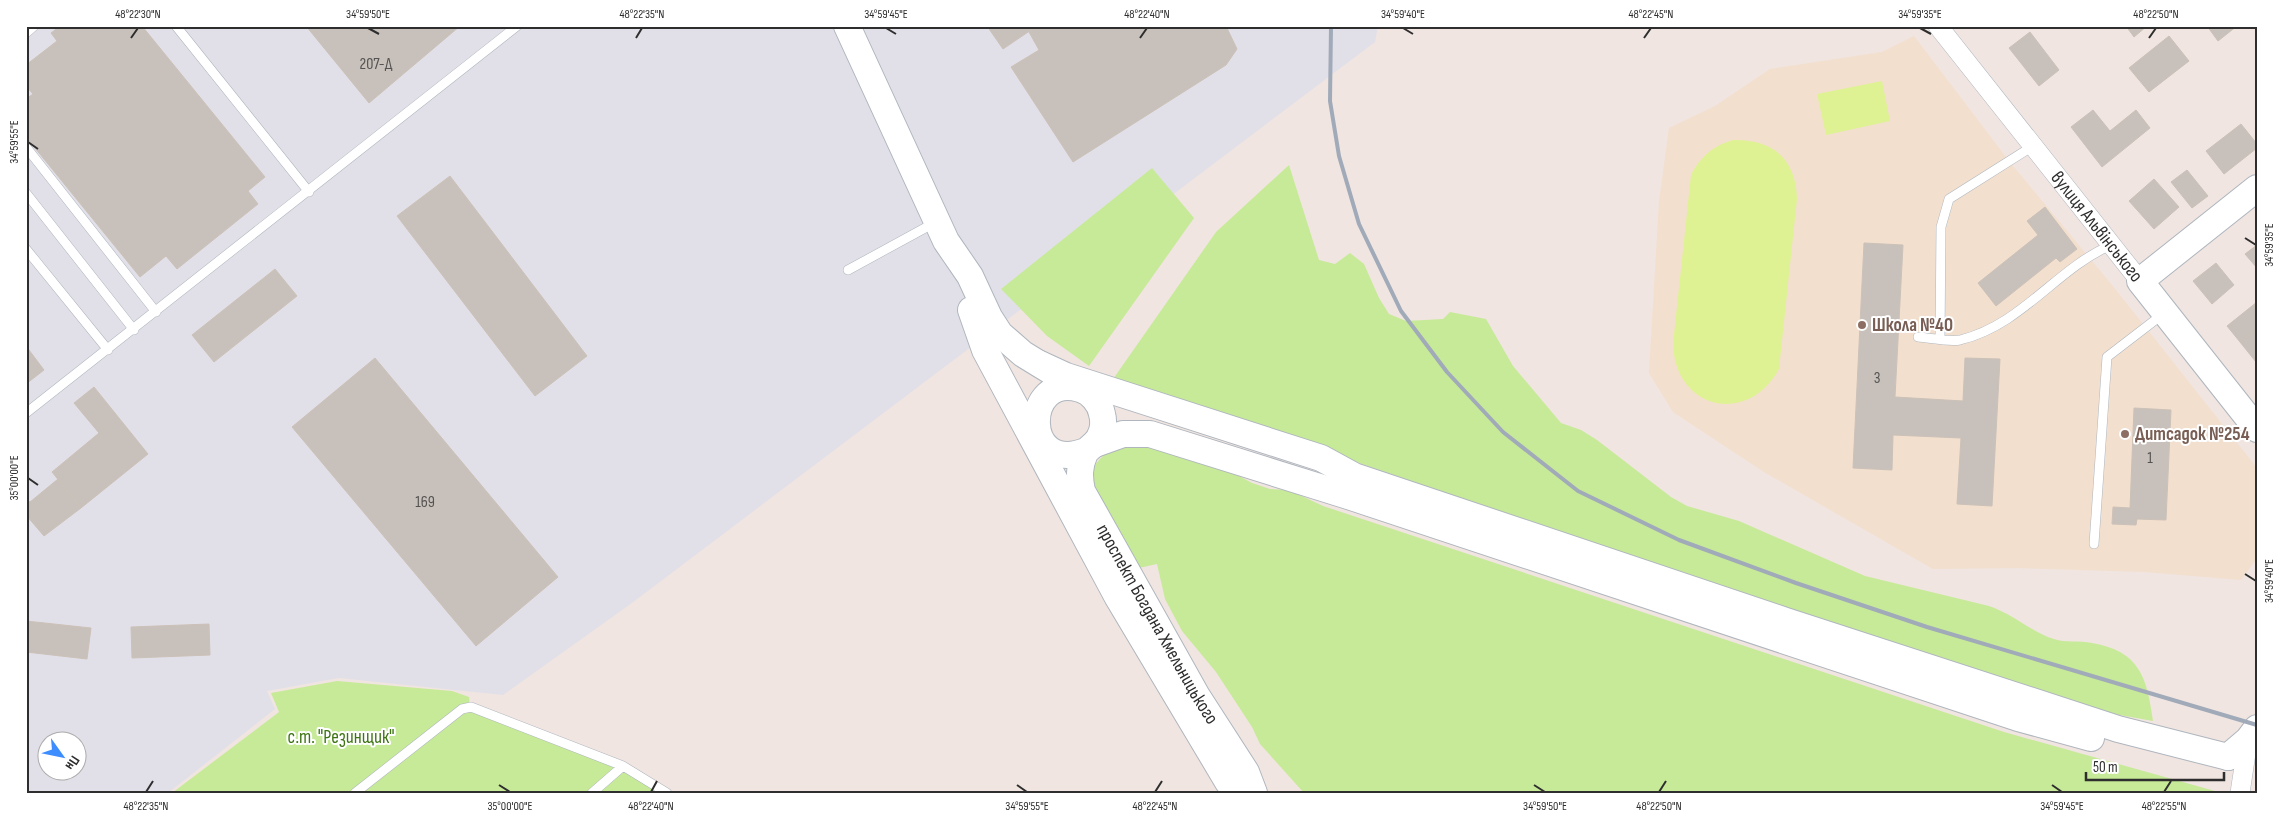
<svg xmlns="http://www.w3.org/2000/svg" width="2283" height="819" font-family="'Sofia Sans Condensed',sans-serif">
  <rect width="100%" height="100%" fill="#f0e5e0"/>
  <path fill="#e1e0e8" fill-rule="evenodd" d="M 26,26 L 1378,26 L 1375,42 L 632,603 L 503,695 L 339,678 L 267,691 L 275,709 L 168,793 L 26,793 ZM 48,742 L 78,742 L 78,772 L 48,772 Z"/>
  <path fill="#f2dfce" d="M 1914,36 L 2009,161 L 2116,290 L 2257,468 L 2257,558 L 2241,580 L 2145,572 L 2016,568 L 1933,569 L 1764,472 L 1673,412 L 1649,373 L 1659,202 L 1669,128 L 1715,106 L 1770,69 L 1882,52 Z"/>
  <path fill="#c7ea98" d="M 1289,165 L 1319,260 L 1335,264 L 1350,253 L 1364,264 L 1379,298 L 1389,314 L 1406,321 L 1443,319 L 1450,312 L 1486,319 L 1513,366 L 1561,423 L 1581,430 L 1597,440 L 1671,497 L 1687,506 L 1739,521 L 1865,576 L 1989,606 C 2013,614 2033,633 2054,639 C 2065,643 2079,640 2092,643 C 2140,651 2147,678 2153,721 L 2114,714 L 2092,717 L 1339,456 L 1111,382 L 1216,232 Z
    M 1152,168 L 1194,218 L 1089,366 L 1047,336 L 1001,289 Z
    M 1128,445 L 1160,448 L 1235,474 L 1252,483 L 1270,489 L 1289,490 L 1323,506 L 2004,732 L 2222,793 L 1304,793 L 1260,744 L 1252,727 L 1216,672 L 1182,631 L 1165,599 L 1157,564 L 1134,569 L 1088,486 C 1093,461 1103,451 1128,445 Z
    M 337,681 L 452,691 L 469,697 L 470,711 C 536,735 602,757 662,793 L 172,793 L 279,712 L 271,693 Z"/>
  <path fill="#dff293" d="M 1882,81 L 1890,121 L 1826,135 L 1817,94 Z
    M 1733,140 C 1773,139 1796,159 1797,199 L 1779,369 C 1748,426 1675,410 1673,344 L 1691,175 C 1701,156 1713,146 1733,140 Z"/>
  <path fill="#c8c1bb" stroke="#ccc1b8" d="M 60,26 L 142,26 L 265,177 L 248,191 L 258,204 L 177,269 L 166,256 L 140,277 L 26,137 L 26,99 L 33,94 L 26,86 L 26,65 L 57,41 L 51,33 Z
    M 306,26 L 460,26 L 369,103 Z
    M 987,26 L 1037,26 L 1003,49 Z
    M 1037,26 L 1226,26 L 1237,49 L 1226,65 L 1073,162 L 1011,67 L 1039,50 L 1029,32 Z
    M 2126,26 L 2147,26 L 2134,37 Z
    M 2207,26 L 2237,26 L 2218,41 Z
    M 2030,32 L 2059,70 L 2039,86 L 2009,48 Z
    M 2169,36 L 2189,61 L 2149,92 L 2129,68 Z
    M 2093,110 L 2110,131 L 2136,110 L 2150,128 L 2102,167 L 2071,127 Z
    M 2241,124 L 2257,144 L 2257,148 L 2224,174 L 2206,151 Z
    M 2187,170 L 2208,196 L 2192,208 L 2171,182 Z
    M 450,176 L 587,356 L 535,396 L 397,216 Z
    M 2154,179 L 2179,207 L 2154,229 L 2129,201 Z
    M 2045,207 L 2077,249 L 2060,262 L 2056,258 L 1996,306 L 1978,283 L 2038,235 L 2027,221 Z
    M 1864,243 L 1903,245 L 1895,397 L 1963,401 L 1965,358 L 2000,359 L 1992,506 L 1957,504 L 1961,438 L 1893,435 L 1892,470 L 1853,468 Z
    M 2257,245 L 2257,268 L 2245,254 Z
    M 2216,263 L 2234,285 L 2212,304 L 2193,281 Z
    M 275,269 L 297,296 L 214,362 L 192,335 Z
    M 2257,302 L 2257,329 L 2240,342 L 2227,326 Z
    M 2257,329 L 2257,361 L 2256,362 L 2240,342 Z
    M 26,346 L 44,370 L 26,384 Z
    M 375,358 L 558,577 L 476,646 L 292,427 Z
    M 94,387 L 148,454 L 81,508 L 52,472 L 99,433 L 74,403 Z
    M 2134,408 L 2171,410 L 2166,520 L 2137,519 L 2136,525 L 2112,524 L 2113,507 L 2130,508 Z
    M 58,479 L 81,508 L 44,536 L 26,515 L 26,499 L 30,502 Z
    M 26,621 L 91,628 L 87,659 L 26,652 Z
    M 209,624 L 210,655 L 132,658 L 131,627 Z"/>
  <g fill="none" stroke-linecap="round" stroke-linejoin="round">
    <defs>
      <path id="lane" d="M 176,26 L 309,192
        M 26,33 L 34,26
        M 26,147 L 156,312
        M 26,193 L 134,330
        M 26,249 L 108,350
        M 848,270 L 936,222
        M 1918,337 C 1931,338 1948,342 1960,340 C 2022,325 2056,269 2111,245
        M 1940,339 L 1941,227 L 1949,199 L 2033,146
        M 26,413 L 517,26
        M 2094,544 L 2107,357 L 2163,314
        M 355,793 L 462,709 L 471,707 L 623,766 L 667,793
        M 592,793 L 623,766"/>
      <g id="street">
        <path id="s1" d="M 1938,26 L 2140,281"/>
        <path d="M 2240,793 L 2248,740"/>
      </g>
      <g id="secondary">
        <path d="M 847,26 L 946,241 L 970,276 L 989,317 L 1000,334 L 1023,354 L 1054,373"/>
        <path d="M 2257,188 L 2140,281 L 2257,429"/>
        <path d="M 971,310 L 985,350 L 1117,596 L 1228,782 L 1238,793"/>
        <path d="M 1040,364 L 1066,376 L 1321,458 L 1354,476 L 1786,621 L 2118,729 L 2228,757"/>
        <path d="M 1095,444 L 1123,434 L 1150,434 L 1345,495 L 2018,718 L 2091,738"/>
        <path id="s2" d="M 1086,451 C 1020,476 1023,371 1080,389 C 1091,392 1100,403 1102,414 C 1105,425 1102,438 1093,445 C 1090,448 1087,450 1085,453 C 1079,466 1079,477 1082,491 L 1197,696 L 1246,772 L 1254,793"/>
        <path d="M 2228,757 L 2248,740 L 2257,728"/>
      </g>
    </defs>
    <use href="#lane" stroke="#afb6be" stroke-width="10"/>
    <use href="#street" stroke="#afb6be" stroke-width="20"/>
    <use href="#secondary" stroke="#afb6be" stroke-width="28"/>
    <use href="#lane" stroke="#fff" stroke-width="9"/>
    <use href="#street" stroke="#fff" stroke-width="19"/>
    <use href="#secondary" stroke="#fff" stroke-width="26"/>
    <path stroke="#a1aab9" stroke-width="4" d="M 1331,26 L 1330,101 L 1339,156 L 1359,224 L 1401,311 L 1447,372 L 1503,432 L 1578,491 L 1679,540 L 1796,583 L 1927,627 L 2257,725"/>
  </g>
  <path fill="none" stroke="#2e2e2e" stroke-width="2" d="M 368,28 L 379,34M 886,28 L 896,34M 1403,28 L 1413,34M 1920,28 L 1931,34M 131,38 L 138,28M 636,38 L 642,28M 1140,38 L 1147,28M 1644,38 L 1651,28M 2149,38 L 2156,28M 28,142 L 38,149M 2245,238 L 2256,245M 28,478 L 38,485M 2245,574 L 2256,581M 499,785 L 510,792M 1017,785 L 1027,792M 1534,785 L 1545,792M 2052,785 L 2062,792M 146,792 L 153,781M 651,792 L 657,781M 1155,792 L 1162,781M 1659,792 L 1666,781M 2164,792 L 2171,781"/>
  <g fill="#8d6e63" stroke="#fff" stroke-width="2">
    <circle cx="1862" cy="325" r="5"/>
    <circle cx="2125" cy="434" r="5"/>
  </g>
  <g text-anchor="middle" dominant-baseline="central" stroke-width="4" stroke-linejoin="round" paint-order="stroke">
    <g font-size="16" fill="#545351">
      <text x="376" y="64">207-Д</text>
      <text x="1877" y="378">3</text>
      <text x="2150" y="458">1</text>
      <text x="425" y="502">169</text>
    </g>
    <g font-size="19" fill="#2e2e2e" stroke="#fff">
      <text stroke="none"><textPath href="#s1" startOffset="256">вулиця Альвінського</textPath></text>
      <text stroke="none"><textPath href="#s2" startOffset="406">проспект Богдана Хмельницького</textPath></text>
    </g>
    <g font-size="19" font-weight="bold" fill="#785e54" stroke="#fff" text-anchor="start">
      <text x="1872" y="325">Школа №40</text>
      <text x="2135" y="434">Дитсадок №254</text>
    </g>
    <g font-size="19" fill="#3e7414" stroke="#fff">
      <text x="341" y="737">с.т. "Резинщик"</text>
    </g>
  </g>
  <rect width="2283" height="819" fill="none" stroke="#ffffff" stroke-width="55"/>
  <g transform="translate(62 756) rotate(123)"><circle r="24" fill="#ffffff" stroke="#ababab"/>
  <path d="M0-4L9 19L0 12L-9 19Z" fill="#3e8dff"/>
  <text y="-8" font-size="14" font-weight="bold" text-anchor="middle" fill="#2e2e2e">Пн</text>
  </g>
  <path d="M2086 772v8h138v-8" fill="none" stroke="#2e2e2e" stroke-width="2.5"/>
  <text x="2093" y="772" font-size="15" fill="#2e2e2e" stroke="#ffffff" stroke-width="4" paint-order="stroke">50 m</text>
  <rect x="28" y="28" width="2228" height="764" fill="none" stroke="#2e2e2e" stroke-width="2"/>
  <g font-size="12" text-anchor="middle" fill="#2e2e2e">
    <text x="138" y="18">48°22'30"N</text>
    <text x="368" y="18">34°59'50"E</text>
    <text x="642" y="18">48°22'35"N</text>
    <text x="886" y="18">34°59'45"E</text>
    <text x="1147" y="18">48°22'40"N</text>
    <text x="1403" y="18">34°59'40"E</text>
    <text x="1651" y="18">48°22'45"N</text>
    <text x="1920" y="18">34°59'35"E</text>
    <text x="2156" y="18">48°22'50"N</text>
    <text transform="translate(14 142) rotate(-90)" y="4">34°59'55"E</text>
    <text transform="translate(2269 245) rotate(-90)" y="4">34°59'35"E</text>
    <text transform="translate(14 478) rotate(-90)" y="4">35°00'00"E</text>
    <text transform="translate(2269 581) rotate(-90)" y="4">34°59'40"E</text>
    <text x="146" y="810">48°22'35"N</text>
    <text x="510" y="810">35°00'00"E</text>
    <text x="651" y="810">48°22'40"N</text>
    <text x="1027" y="810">34°59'55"E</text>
    <text x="1155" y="810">48°22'45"N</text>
    <text x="1545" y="810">34°59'50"E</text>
    <text x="1659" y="810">48°22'50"N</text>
    <text x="2062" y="810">34°59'45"E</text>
    <text x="2164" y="810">48°22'55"N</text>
  </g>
</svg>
